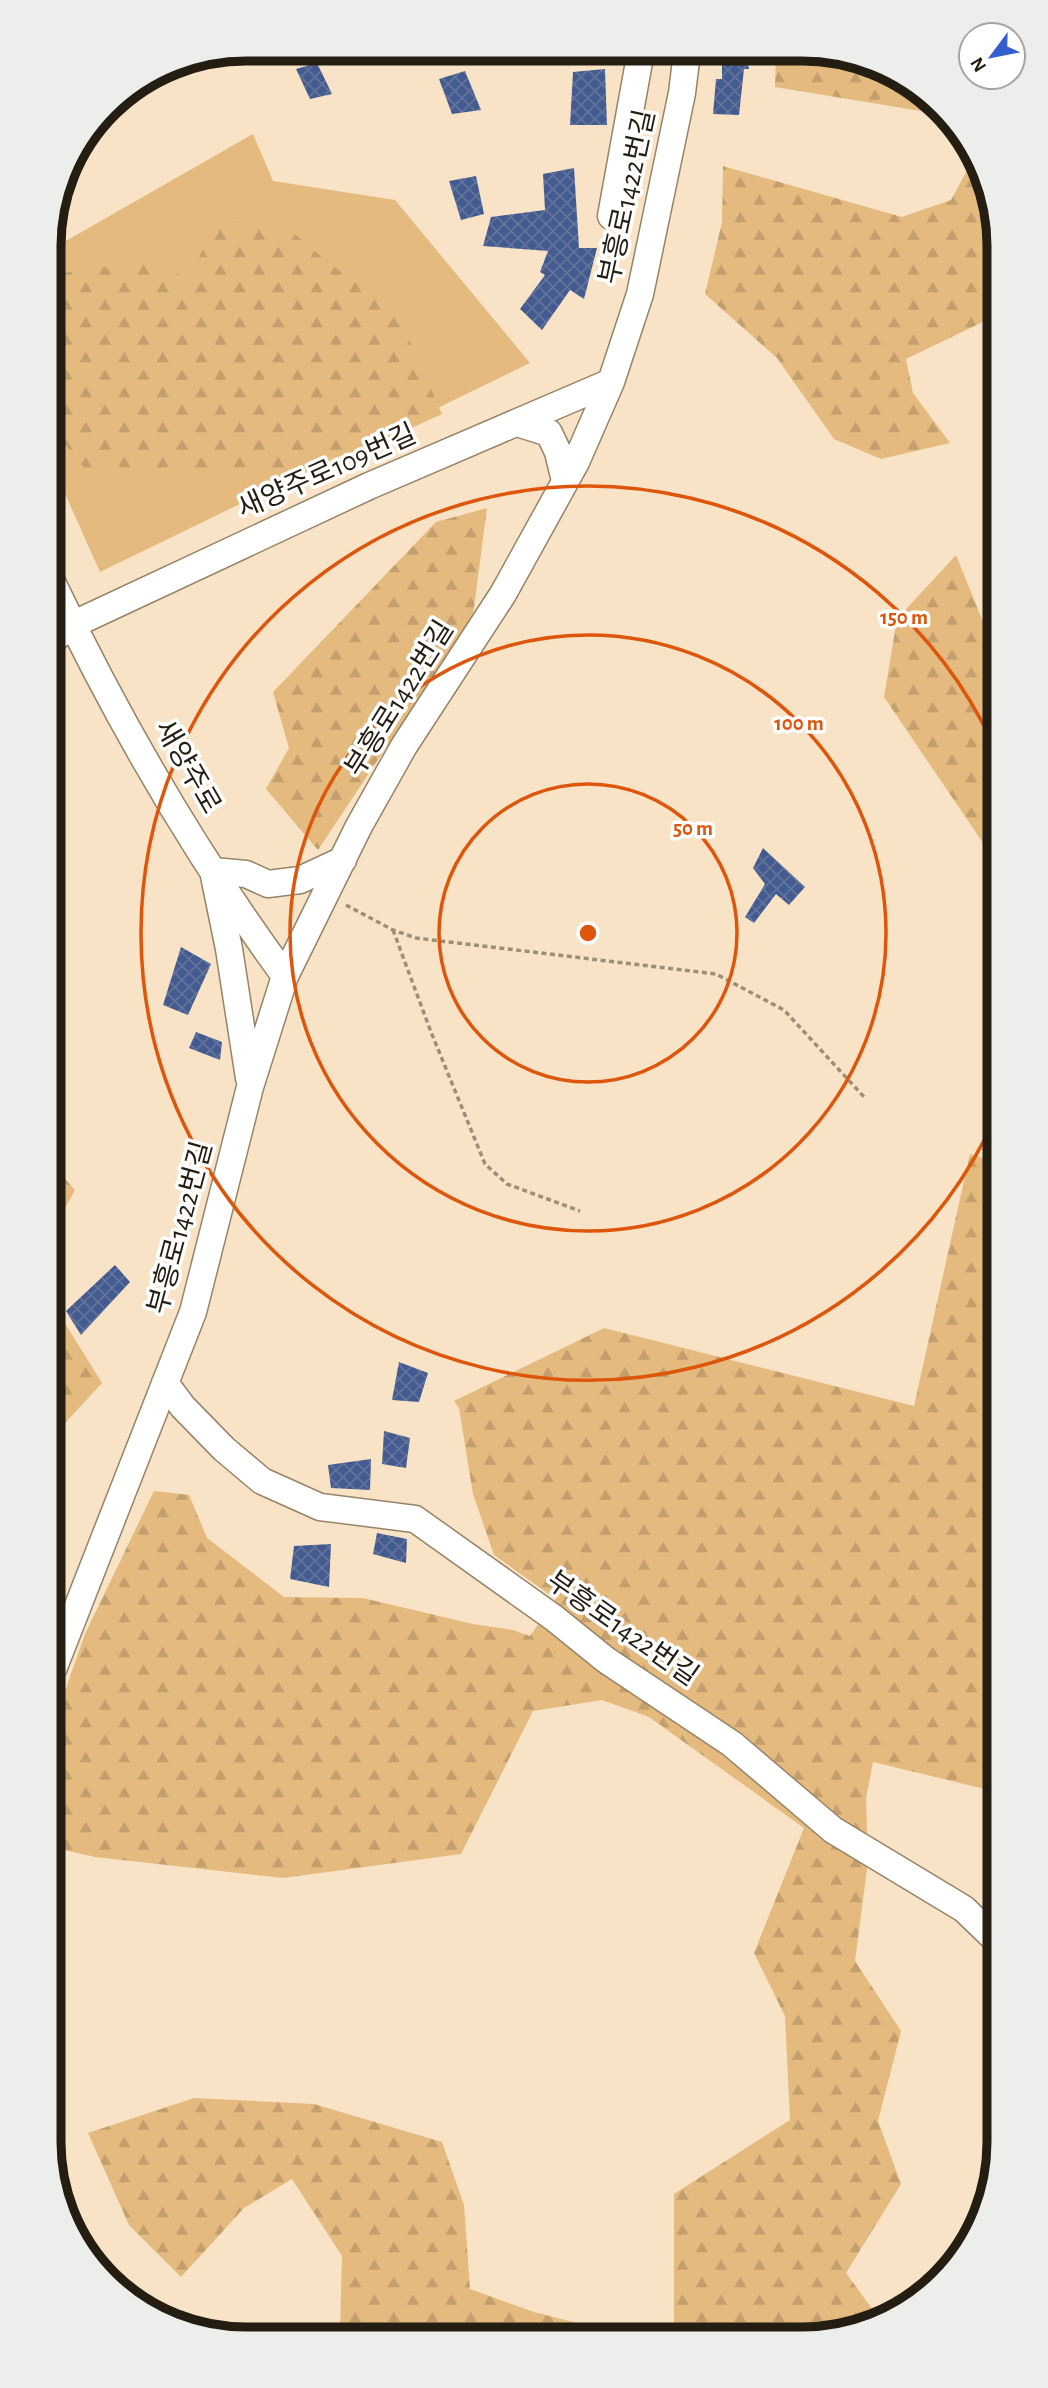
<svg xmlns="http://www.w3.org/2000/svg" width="1048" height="2388" font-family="'Alegreya Sans','Noto Sans KR',sans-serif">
  <defs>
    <pattern id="forest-firs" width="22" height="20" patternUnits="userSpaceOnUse" patternTransform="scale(1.75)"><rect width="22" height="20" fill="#e4ba7f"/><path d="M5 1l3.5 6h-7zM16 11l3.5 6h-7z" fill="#c39f6d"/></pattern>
    <pattern id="building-cross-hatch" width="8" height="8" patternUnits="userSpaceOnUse" patternTransform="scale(1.75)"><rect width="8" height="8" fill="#435b90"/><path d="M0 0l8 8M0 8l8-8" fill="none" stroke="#62739a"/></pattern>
  </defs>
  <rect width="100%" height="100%" fill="#f8e3c6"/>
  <path fill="#e4ba7f" d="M 253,134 L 273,181 L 395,200 L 530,363 L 100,572 L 50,460 L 50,250 Z"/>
  <path fill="url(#forest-firs)" d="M 776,52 L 840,53 L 941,107 L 960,139 L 933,113 L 775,87 Z
    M 972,161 L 992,196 L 993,317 L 906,359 L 913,393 L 950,443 L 881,459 L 834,439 L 777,358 L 705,294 L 722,222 L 723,166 L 902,217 L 951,200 Z
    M 214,221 L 284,225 L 331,265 L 395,307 L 442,414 L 372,446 L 285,473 L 173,475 L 126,468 L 88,473 L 50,425 L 50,275 L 139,262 L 191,278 Z
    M 487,508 L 470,638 L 381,755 L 318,850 L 266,789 L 289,748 L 273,692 L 436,522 Z
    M 956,555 L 984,624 L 994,635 L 994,859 L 884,697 L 897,619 Z
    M 970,1154 L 995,1162 L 997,1792 L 873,1762 L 866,1798 L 868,1861 L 855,1961 L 901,2031 L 878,2121 L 901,2184 L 846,2273 L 878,2317 L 852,2332 L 674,2333 L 674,2194 L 790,2120 L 785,2016 L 754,1953 L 804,1828 L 649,1717 L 602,1700 L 533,1711 L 461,1854 L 283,1878 L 95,1857 L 55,1848 L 54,1723 L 85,1634 L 154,1491 L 189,1495 L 207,1538 L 284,1597 L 363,1598 L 473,1624 L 513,1630 L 530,1636 L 556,1599 L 494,1555 L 473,1494 L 459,1408 L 454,1401 L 604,1328 L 914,1406 Z
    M 52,1164 L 75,1190 L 53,1230 Z
    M 53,1304 L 102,1383 L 53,1436 Z
    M 194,2098 L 314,2104 L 442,2142 L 464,2205 L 470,2289 L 534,2312 L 616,2333 L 340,2335 L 342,2256 L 292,2179 L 244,2208 L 181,2277 L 129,2225 L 88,2133 Z"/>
  <path fill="url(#building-cross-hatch)" d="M 722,52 L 745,52 L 749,69 L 744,69 L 739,115 L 713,114 L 716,79 L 722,79 Z
    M 317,63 L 332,94 L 310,99 L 296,69 Z
    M 605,69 L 607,125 L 570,125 L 573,72 Z
    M 465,71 L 481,110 L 452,114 L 439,79 Z
    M 574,168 L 579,248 L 597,248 L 584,299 L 570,290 L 542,330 L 520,309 L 545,275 L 540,272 L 548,251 L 483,246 L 491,217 L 545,210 L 543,174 Z
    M 476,176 L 484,214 L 461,220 L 449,181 Z
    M 763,848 L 805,887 L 789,905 L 776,894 L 754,923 L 745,917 L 765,884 L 753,868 Z
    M 181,947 L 211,964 L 188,1015 L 163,1005 Z
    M 196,1032 L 222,1042 L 220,1060 L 189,1048 Z
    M 115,1265 L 130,1282 L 81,1335 L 66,1311 Z
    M 399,1362 L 428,1373 L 419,1402 L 392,1400 Z
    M 384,1431 L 410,1438 L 406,1468 L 382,1464 Z
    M 371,1459 L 370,1490 L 331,1488 L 328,1465 Z
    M 377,1533 L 407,1539 L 406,1563 L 373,1554 Z
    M 331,1544 L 329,1587 L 290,1579 L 294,1546 Z"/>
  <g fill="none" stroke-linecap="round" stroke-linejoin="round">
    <defs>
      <path id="minor" d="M 611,216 L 641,51
        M 517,423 L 549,433 L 558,452 L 565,481
        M 51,580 C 117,719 194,852 285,976
        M 51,641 L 72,625 L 369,486 L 611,382
        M 249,1078 L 229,949 L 213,871 L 246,874 L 268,884 L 300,880 L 343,860
        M 165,1383 L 183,1407 L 224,1449 L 262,1481 L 320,1507 L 415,1519 L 554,1618 L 606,1660 L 732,1744 L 833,1830 L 964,1909 L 995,1939 L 998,1938
        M 54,1667 L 193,1312 L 250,1087 L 285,976 L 359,826 L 404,746 L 503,594 L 576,462 L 611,382 L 640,294 L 682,93 L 687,52"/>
    </defs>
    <use href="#minor" stroke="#978368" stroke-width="29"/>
    <path stroke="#9d8e79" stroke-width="3.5" stroke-dasharray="5 3.5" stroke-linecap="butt" d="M 346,905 L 393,930 L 416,938 L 716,974 L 784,1010 L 865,1098
      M 393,930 L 431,1032 L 485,1164 L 507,1184 L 580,1211"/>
    <use href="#minor" stroke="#fff" stroke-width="26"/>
  </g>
  <g fill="none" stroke="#de560c" stroke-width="3.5">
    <circle cx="588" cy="933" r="149"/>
    <circle cx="588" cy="933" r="298"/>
    <path d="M995 1118A447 447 0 1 1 993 744"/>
  </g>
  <g text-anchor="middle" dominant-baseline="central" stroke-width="7" stroke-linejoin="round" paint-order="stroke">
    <g font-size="28" fill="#241d12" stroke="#fff">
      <text transform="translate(628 197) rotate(-78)">부흥로1422번길</text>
      <text transform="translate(327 472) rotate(-24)">새양주로109번길</text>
      <text transform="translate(400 699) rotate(-58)">부흥로1422번길</text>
      <text transform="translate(187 767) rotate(60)">새양주로</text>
      <text transform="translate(181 1228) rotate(-75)">부흥로1422번길</text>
      <text transform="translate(622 1629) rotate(35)">부흥로1422번길</text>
    </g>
  </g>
  <path d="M0 0H1048V2388H0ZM246 61H802A185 185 0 0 1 987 246V2142A185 185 0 0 1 802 2327H246A185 185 0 0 1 61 2142V246A185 185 0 0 1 246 61Z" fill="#ededec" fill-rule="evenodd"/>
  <path fill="none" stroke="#241d12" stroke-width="9" d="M246 61H802A185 185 0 0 1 987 246V2142A185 185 0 0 1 802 2327H246A185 185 0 0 1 61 2142V246A185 185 0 0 1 246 61Z"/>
  <circle cx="588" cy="933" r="10" fill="#de560c" stroke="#fff" stroke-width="3.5"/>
  <g font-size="21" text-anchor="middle" font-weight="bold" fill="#de560c" stroke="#fff" stroke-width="7" stroke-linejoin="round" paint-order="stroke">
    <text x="904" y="624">150 m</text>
    <text x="799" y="730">100 m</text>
    <text x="693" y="835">50 m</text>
  </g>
  <g transform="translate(992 56) rotate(238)"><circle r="33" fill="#ffffff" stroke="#a7a5a0" stroke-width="2"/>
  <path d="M0-5L12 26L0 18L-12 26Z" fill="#335fce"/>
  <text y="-10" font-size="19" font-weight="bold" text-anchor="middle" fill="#241d12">N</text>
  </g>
</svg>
